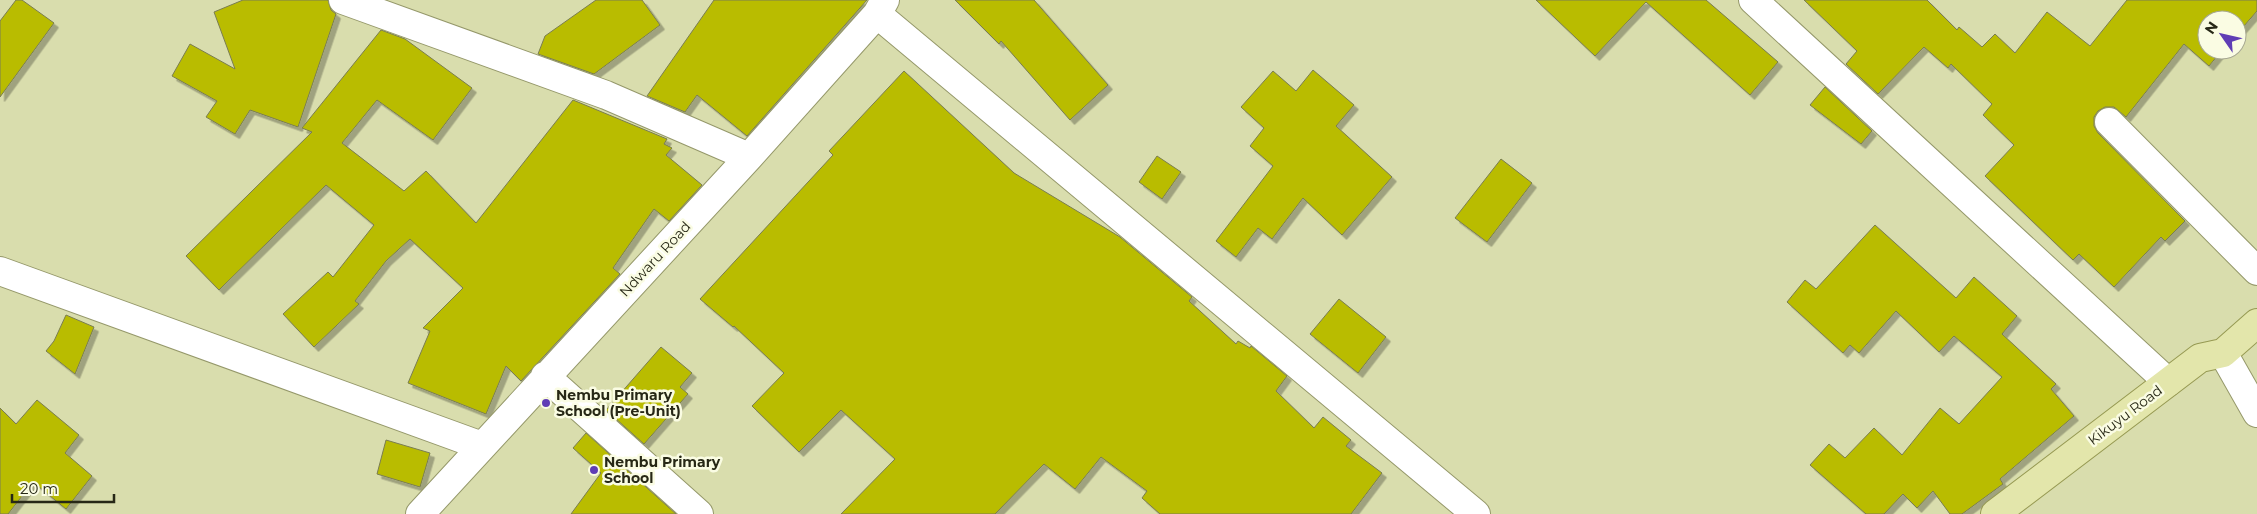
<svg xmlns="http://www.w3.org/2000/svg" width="2257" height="514" font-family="Montserrat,sans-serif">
  <defs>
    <filter id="shadow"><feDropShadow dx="4.5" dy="4.5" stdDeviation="0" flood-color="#0004"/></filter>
  </defs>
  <rect width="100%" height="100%" fill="#d9ddad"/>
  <path fill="#b9bc04" stroke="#7a7d50" filter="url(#shadow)" d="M 16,0 L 22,0 L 54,23 L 0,97 L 0,21 Z
    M 243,0 L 328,0 L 331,10 L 336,14 L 298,127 L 250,110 L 235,134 L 206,117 L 217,101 L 172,76 L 190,44 L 235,69 L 214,12 Z
    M 596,0 L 642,0 L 660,25 L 594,74 L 538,54 L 545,36 Z
    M 714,0 L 867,0 L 747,136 L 697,95 L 685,112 L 647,96 Z
    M 955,0 L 1034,0 L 1108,85 L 1070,120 L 1001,41 L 999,44 Z
    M 1536,0 L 1706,0 L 1778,62 L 1750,95 L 1646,2 L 1595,56 Z
    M 1804,0 L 1927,0 L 1957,30 L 1959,27 L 1982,47 L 1995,34 L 2015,53 L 2047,12 L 2090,46 L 2127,0 L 2257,0 L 2257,11 L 2237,34 L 2237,20 L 2207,20 L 2207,50 L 2222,50 L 2209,66 L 2184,44 L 2126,117 L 2114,107 L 2105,107 L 2098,111 L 2094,117 L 2094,126 L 2098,133 L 2185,221 L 2165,241 L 2161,237 L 2114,287 L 2079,254 L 2073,260 L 1985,176 L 2014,145 L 1983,115 L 1992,104 L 1951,64 L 1948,68 L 1924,47 L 1878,94 L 1846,64 L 1857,51 Z
    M 381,30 L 405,39 L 472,88 L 433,140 L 377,100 L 342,143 L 404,191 L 426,171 L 476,223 L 573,100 L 667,139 L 664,144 L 672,148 L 666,155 L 702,185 L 669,221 L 654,209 L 613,268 L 620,274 L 521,381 L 506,366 L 486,414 L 408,383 L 430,331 L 423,328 L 463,288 L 410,239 L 386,261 L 355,301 L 359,304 L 314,347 L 283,314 L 328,272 L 333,277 L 374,225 L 326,185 L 219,290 L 186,256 L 312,132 L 302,128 Z
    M 1313,70 L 1354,105 L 1336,126 L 1392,177 L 1342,235 L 1303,198 L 1272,239 L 1258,228 L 1236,257 L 1216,241 L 1273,166 L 1250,146 L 1264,128 L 1241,107 L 1273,71 L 1296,91 Z
    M 904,71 L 1014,173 L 1120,237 L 1192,297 L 1189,301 L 1236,344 L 1238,341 L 1250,348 L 1251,346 L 1287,376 L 1276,391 L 1314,428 L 1323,417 L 1351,440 L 1346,446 L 1382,473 L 1351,514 L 1160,514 L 1142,498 L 1147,491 L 1101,457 L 1075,489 L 1044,464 L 995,514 L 841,514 L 895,459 L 841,410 L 799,452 L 752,406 L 784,373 L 734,326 L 733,327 L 700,299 L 833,155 L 829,151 Z
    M 1825,87 L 1872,131 L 1861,144 L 1810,105 Z
    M 1157,156 L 1181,172 L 1162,199 L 1139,182 Z
    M 1501,159 L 1532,183 L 1487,242 L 1455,218 Z
    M 1875,225 L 1956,298 L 1974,277 L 2017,316 L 2002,334 L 2056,384 L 2051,389 L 2074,416 L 2000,479 L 2003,484 L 1962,514 L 1950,514 L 1933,491 L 1917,508 L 1903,494 L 1884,514 L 1866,514 L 1810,465 L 1829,444 L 1845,458 L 1874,428 L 1902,455 L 1940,408 L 1959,424 L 2002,377 L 1954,336 L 1939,352 L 1896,311 L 1859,353 L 1850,345 L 1843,353 L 1787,302 L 1805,280 L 1816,289 Z
    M 1339,299 L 1386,337 L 1358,373 L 1310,334 Z
    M 66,315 L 94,327 L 75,374 L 46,351 L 54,341 Z
    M 661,347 L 692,373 L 680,387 L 688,394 L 644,444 L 606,410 Z
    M 37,400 L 79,435 L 65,453 L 92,476 L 66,509 L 33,482 L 8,514 L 0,514 L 0,408 L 16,424 Z
    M 586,433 L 676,514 L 571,514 L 601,473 L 573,448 Z
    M 386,440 L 430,453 L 420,487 L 377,474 Z"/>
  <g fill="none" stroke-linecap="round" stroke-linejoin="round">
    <defs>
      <path id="minor" d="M 343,0 L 606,95 L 749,157
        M 1753,0 L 2168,382
        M 877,14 L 1476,514
        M 2109,122 L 2257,271
        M 0,271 L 482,446
        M 2223,353 L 2257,413
        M 545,376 L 699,514
        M 420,514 L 749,157 L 877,14 L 885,0"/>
      <path id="major" d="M 1995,514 L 2200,358 L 2223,353 L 2257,323"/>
    </defs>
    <use href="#minor" stroke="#95986a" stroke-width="30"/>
    <use href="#major" stroke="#969952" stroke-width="30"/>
    <use href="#minor" stroke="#fff" stroke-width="28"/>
    <use href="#major" stroke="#e3e6ab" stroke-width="28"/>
  </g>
  <g fill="#5f3db5" stroke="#fafce3" stroke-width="2">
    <circle cx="546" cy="403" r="5"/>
    <circle cx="594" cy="470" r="5"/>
  </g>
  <g text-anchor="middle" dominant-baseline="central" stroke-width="5" stroke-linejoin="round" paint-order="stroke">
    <g font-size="14" fill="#272816" stroke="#fafce3">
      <text transform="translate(655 259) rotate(-47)">Ndwaru Road</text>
      <text transform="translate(2125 415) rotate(-37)">Kikuyu Road</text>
    </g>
    <g font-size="14" font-weight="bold" fill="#272816" stroke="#fafce3" text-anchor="start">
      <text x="556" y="395">Nembu Primary<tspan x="556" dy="16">School (Pre-Unit)</tspan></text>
      <text x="604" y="462">Nembu Primary<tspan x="604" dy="16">School</tspan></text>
    </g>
  </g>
  <g transform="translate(2222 35) rotate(304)"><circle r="24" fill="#fafce3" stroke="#a6a791"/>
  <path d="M0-4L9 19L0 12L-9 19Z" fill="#5f3db5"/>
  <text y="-8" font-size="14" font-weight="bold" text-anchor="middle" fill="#272816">N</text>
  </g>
  <path d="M12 494v8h102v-8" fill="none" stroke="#272816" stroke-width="2.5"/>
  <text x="20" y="494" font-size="15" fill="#272816" stroke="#fafce3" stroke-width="4" paint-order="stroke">20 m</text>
</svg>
